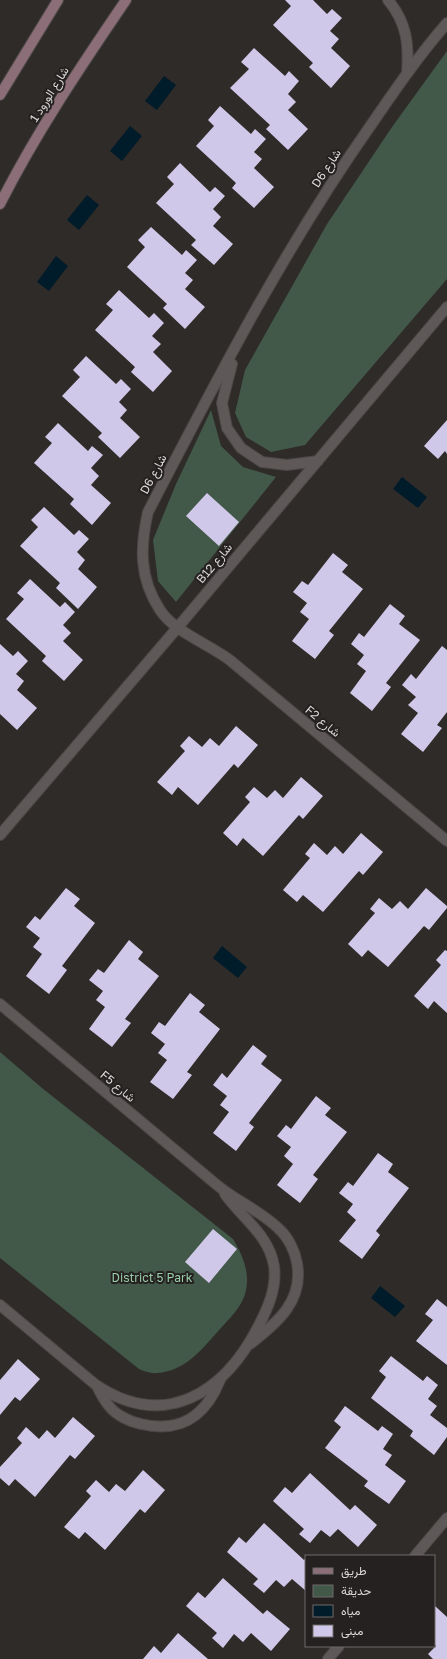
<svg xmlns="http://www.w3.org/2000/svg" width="447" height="1659" font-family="'Golos Text',Vazirmatn,sans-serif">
  <rect width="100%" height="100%" fill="#2f2b29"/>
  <path fill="#425848" d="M 447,51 L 447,279 L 305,445 L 271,452 L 246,437 L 235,413 L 245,370 L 327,224 L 392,127 Z
    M 211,410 L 221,446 L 243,467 L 276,477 L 176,602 L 158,581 L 153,540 L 176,484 Z
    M 0,1052 L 42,1088 L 233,1239 C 243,1256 251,1274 245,1294 C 241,1308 229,1319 220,1329 C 202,1349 186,1371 157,1373 C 151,1374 144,1371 139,1369 L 0,1258 Z"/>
  <path fill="#001b29" d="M 164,76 L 176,85 L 157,110 L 145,101 Z
    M 130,126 L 142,136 L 122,161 L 110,151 Z
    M 87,195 L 99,205 L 79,230 L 67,220 Z
    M 56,256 L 68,266 L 49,291 L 37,282 Z
    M 402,477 L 427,497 L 418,508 L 393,489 Z
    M 222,946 L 247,967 L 238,978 L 213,958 Z
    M 380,1286 L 405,1306 L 395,1317 L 371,1298 Z"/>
  <path fill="#d0c8e8" d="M 285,0 L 313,0 L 327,14 L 332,9 L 342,18 L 330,31 L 339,39 L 331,48 L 350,66 L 331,88 L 309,67 L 313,63 L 273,25 L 291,6 Z
    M 254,48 L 285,76 L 289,71 L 299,81 L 288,94 L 296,102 L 288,110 L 308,129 L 288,150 L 266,129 L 270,125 L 230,88 L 249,69 L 241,62 Z
    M 220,106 L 251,134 L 255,129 L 266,139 L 254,152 L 262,159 L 254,168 L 274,187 L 254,208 L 232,188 L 236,183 L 196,146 L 214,126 L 208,120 Z
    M 180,163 L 210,192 L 215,187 L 225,196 L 213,209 L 221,217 L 213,226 L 233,244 L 214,265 L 191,245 L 196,240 L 156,203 L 174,184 L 167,177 Z
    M 151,227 L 182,255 L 186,250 L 197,260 L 185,273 L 193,280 L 185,289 L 205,307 L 185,329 L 163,308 L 167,304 L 127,267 L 145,247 L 138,240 Z
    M 119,290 L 149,318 L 154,313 L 164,323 L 152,336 L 161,344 L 153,352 L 172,371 L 153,392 L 131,372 L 135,367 L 95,330 L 113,310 L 106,304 Z
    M 86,356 L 116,384 L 121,379 L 131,389 L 119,402 L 127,410 L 120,418 L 140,437 L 120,458 L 98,437 L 102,433 L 62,396 L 80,377 L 73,370 Z
    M 447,420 L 447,454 L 445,451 L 438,459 L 424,446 Z
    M 58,423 L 88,451 L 92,446 L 103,455 L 91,468 L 99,476 L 91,485 L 111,503 L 92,525 L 70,504 L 74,499 L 34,463 L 52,443 L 45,437 Z
    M 207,493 L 239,522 L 219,546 L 186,516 Z
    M 44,507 L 74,535 L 79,530 L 89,539 L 77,552 L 85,560 L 78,569 L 97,587 L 78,609 L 56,588 L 60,583 L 20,546 L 38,527 L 31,520 Z
    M 333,553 L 348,565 L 342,572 L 363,589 L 329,631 L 334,635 L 315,659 L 292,641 L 309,619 L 300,612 L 307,603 L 293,592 L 302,581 L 308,585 Z
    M 30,579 L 60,607 L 65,602 L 75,612 L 63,625 L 71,633 L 63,641 L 83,660 L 64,681 L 42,661 L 46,656 L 6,619 L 24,599 L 17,593 Z
    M 390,604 L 405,616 L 399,624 L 420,640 L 386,683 L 391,687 L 372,711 L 350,693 L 366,671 L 357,664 L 364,655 L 351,644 L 359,633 L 364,637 Z
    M 0,644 L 13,656 L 18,651 L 28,661 L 16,674 L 24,681 L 17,690 L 37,708 L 17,730 L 0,714 Z
    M 442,646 L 447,650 L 447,712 L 437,725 L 442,728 L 423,752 L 401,734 L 418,713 L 408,705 L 416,697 L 402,685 L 411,674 L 416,679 Z
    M 236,726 L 258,745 L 238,768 L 234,764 L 198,805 L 178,787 L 172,795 L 157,782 L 185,751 L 180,746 L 189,736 L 202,747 L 210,738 L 219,746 Z
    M 301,777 L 323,796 L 303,819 L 299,815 L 263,856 L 243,838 L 237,846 L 223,833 L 250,802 L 245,797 L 254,787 L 267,798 L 275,790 L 283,798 Z
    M 361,833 L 383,852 L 363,875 L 359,871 L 323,912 L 303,895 L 297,902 L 283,890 L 310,858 L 305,854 L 314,843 L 327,855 L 335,846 L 343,854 Z
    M 66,888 L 80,899 L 74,906 L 95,923 L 62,966 L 67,970 L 49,994 L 26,976 L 42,954 L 33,947 L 40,938 L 26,927 L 35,916 L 40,920 Z
    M 426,888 L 447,906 L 447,908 L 429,930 L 424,926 L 388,967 L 368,950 L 362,957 L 348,944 L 375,913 L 370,909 L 379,898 L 392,909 L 400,901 L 408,909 Z
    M 129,940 L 143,952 L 138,959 L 159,976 L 125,1019 L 131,1023 L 112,1047 L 89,1029 L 105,1007 L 96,1000 L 103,991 L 89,980 L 98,969 L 104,973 Z
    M 445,950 L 447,951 L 447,1013 L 434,1001 L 428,1009 L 414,996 L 441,965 L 436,960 Z
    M 190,993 L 205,1005 L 199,1012 L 220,1029 L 187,1072 L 192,1075 L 173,1099 L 150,1082 L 167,1060 L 158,1053 L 165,1044 L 151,1033 L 159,1022 L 165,1026 Z
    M 253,1045 L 267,1056 L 261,1064 L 282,1080 L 249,1123 L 254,1127 L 236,1151 L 213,1133 L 229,1112 L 220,1105 L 227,1096 L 213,1085 L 222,1073 L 227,1078 Z
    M 316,1096 L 331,1108 L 325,1115 L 347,1132 L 313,1175 L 318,1179 L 300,1203 L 277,1185 L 293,1164 L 284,1156 L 291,1147 L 277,1136 L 286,1125 L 291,1129 Z
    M 378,1153 L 393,1164 L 388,1172 L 409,1188 L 376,1231 L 380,1235 L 362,1259 L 339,1241 L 356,1220 L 347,1212 L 353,1204 L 339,1193 L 348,1182 L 353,1186 Z
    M 213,1229 L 237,1249 L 209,1283 L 185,1262 Z
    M 437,1299 L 447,1307 L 447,1365 L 416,1341 L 433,1320 L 425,1314 Z
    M 391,1356 L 423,1381 L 427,1376 L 438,1385 L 428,1399 L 437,1406 L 430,1415 L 447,1428 L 447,1437 L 434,1455 L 410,1436 L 413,1431 L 371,1398 L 386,1377 L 379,1371 Z
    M 18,1359 L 40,1379 L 20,1401 L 15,1397 L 0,1415 L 0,1380 Z
    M 345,1406 L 378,1431 L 382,1426 L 393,1434 L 383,1449 L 392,1455 L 385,1465 L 406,1481 L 389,1504 L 364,1486 L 368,1481 L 325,1448 L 341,1427 L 334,1421 Z
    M 73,1417 L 95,1436 L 75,1459 L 70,1455 L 35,1497 L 15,1479 L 9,1486 L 0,1478 L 0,1467 L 22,1443 L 17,1438 L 26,1427 L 39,1439 L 47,1430 L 55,1438 Z
    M 143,1470 L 165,1490 L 145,1513 L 140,1509 L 105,1550 L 85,1532 L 79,1539 L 64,1527 L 91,1496 L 86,1491 L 96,1480 L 109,1492 L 116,1484 L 125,1491 Z
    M 310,1473 L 350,1510 L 355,1505 L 377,1525 L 358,1547 L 338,1529 L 330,1537 L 321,1530 L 310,1543 L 299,1534 L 304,1529 L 273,1501 L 285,1487 L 292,1493 Z
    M 264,1523 L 304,1560 L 306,1558 L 306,1591 L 292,1579 L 284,1587 L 276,1580 L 264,1593 L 253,1584 L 258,1579 L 227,1552 L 239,1537 L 246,1543 Z
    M 223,1578 L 263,1614 L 267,1610 L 290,1629 L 271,1651 L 251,1633 L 243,1642 L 234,1634 L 223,1648 L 212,1638 L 217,1633 L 186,1606 L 198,1592 L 205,1598 Z
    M 435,1606 L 447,1617 L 447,1659 L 433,1659 L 428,1654 L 436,1646 L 434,1644 Z
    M 178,1633 L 208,1659 L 143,1659 L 154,1646 L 161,1653 Z"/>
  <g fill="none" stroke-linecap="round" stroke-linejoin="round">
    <defs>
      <path id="street" d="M 388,0 C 407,23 409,44 407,73
        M 447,23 C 419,55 395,90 371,125 C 285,247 217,379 148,512 C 140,547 139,578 160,610 C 174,632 211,645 231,661 C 303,721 375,781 447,841
        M 232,364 L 222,403 L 227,428 L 241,448 L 262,462 L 287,465 L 318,461
        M 0,835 L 178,627 L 447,307
        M 0,1004 C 72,1064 145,1125 217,1185 C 236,1201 261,1211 279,1229 C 288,1237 295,1251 297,1263 C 304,1301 277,1323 250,1344
        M 0,1305 L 96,1385 C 165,1431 224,1393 258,1327 C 268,1308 277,1288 274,1266 C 269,1235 242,1218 225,1194
        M 98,1388 C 101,1394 105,1401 109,1406 C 116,1415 130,1422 141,1424 C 180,1433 205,1417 220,1380
        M 415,1556 L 447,1518
        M 328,1659 L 339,1646"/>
      <path id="secondary" d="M 0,95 L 58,0
        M 0,204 C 36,133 81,66 126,0"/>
    </defs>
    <use href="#street" stroke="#4a4645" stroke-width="12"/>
    <use href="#secondary" stroke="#4a4645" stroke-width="12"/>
    <use href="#street" stroke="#5e5958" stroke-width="10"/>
    <use href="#secondary" stroke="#8c6e79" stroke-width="10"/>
  </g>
  <g text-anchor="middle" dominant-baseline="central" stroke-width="4" stroke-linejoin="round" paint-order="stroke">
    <g font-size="12" fill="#dbd9d8" stroke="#252120">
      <text transform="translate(49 94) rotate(-58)">شارع الورود 1</text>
      <text transform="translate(326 168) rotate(-57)">D6 شارع</text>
      <text transform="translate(153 474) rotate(-62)">D6 شارع</text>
      <text transform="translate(214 563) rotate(-50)">B12 شارع</text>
      <text transform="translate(323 721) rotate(40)">F2 شارع</text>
      <text transform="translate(118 1086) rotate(40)">F5 شارع</text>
    </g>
    <g font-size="12" fill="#99cda8" stroke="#252120">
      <text x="152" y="1277">District 5 Park</text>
    </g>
  </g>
  <rect x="305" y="1555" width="130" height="92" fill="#252120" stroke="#6e6b6a"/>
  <rect x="313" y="1568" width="20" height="6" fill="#8c6e79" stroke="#6e6b6a"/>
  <text x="341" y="1575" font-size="12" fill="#dbd9d8">طريق</text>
  <rect x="313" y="1585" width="20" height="12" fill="#425848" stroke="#6e6b6a"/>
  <text x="341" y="1595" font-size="12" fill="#dbd9d8">حديقة</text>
  <rect x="313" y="1605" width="20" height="12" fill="#001b29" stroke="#6e6b6a"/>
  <text x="341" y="1615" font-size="12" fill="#dbd9d8">مياه</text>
  <rect x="313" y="1625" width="20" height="12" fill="#d0c8e8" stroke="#6e6b6a"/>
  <text x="341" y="1635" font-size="12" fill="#dbd9d8">مبنى</text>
</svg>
